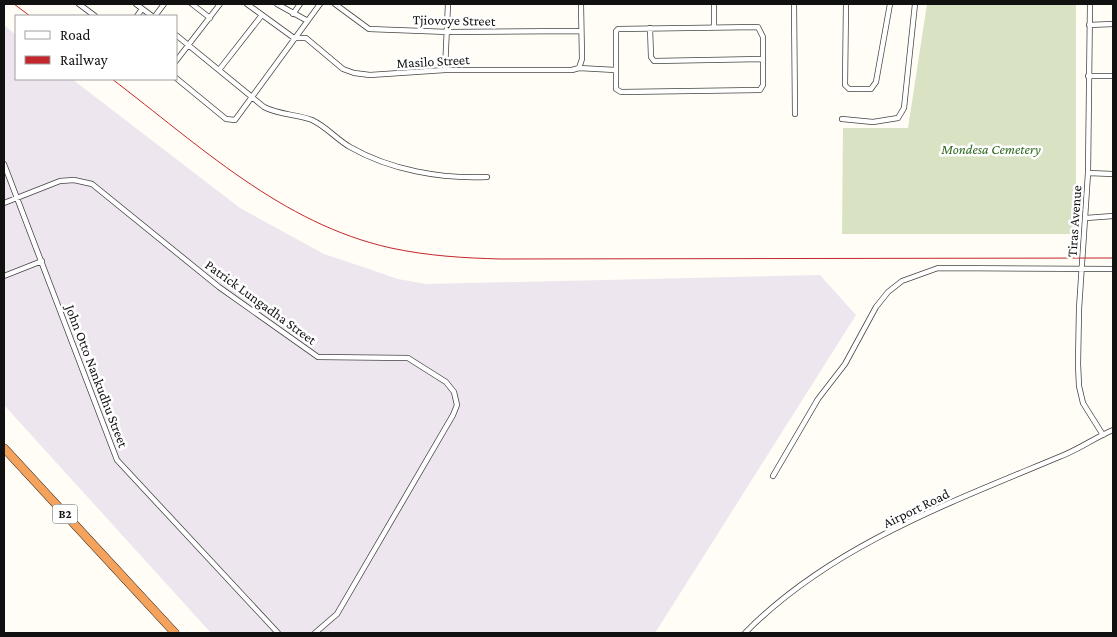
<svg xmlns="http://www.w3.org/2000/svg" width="1117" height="637" font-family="'Crimson Pro',serif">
  <rect width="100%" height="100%" fill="#fffdf5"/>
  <path fill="#eee6ef" d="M 4,25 L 16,35 L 16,79 L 72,79 L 240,208 L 324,254 L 369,269 L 398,279 L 426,284 L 820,275 L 856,315 L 655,633 L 211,633 L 4,405 Z"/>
  <path fill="#d9e3c4" d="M 927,4 L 1076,4 L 1076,234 L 842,234 L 843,128 L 908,128 Z"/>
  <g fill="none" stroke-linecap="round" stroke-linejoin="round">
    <defs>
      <path id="street" d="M 79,4 L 95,16
        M 136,4 L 152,16
        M 192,4 L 210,18
        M 247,4 L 294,38 L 306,38 L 343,69 L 354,73 L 370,75 L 445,70 L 572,70 L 579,68 L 582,59 L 581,4
        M 277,4 L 306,20
        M 335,4 L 369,29 L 448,32 L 581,31
        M 714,4 L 714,27
        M 794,4 L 795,114
        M 846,4 L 845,85 L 849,89 L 871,89 L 876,82 L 890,4
        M 1090,4 L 1088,173 L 1079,309 L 1078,364 L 1079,386 L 1083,403 L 1103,435
        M 293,14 L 300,4
        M 137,16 L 142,9
        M 155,16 L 164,4
        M 1089,25 L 1113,24
        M 758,27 L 763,37 L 763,85 L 760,90 L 621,92 L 616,89 L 616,31 L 618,29 Z
        M 650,28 L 651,57 L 654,61 L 762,59
        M 176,35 L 264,107 C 279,115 296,114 312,120 C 327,127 336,139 350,147 C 390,170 441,179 487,177
        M 176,61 L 220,4
        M 579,68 L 615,70
        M 219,70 L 262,15
        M 445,70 L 448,4
        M 1088,76 L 1113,76
        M 176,78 L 226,119 L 235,120 L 320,4
        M 842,119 L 873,122 L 898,118 L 904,108 L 915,4
        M 4,164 L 117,460 L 278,633
        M 1088,173 L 1113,174
        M 4,203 L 60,181 L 74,180 L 92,184 L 219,287 L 318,357 L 408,358 L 446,382 L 454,392 L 457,405 L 453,415 L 337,614 L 315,633
        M 1086,218 L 1113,216
        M 4,276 L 42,261
        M 773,476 L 818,399 L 845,364 L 876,307 L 888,292 L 902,281 L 938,268 L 1113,269
        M 745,633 C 829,547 949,503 1059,457 C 1078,450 1094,438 1113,430"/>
      <path id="highway" d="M 4,448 L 175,633"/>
    </defs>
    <use href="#street" stroke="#444" stroke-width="6"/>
    <use href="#highway" stroke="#222" stroke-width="9"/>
    <use href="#street" stroke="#fff" stroke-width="4.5"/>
    <use href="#highway" stroke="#f5a25d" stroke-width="8"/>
    <path stroke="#c4262e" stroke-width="1" d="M 14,4 L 30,16
      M 112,79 C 199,145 282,224 391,248 C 428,256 464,258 501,259 L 1113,258"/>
  </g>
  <g text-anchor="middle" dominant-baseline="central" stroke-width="5" stroke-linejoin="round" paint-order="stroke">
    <rect fill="#fff" stroke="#585858" stroke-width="1" x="52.5" y="504.5" width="25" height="19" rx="4"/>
    <g font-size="12" font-weight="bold" fill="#111">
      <text x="65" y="514">B2</text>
    </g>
    <g font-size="14" fill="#111" stroke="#fff">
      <text transform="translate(454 20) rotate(1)">Tjiovoye Street</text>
      <text transform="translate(433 61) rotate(-3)">Masilo Street</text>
      <text transform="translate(1074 221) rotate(-86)">Tiras Avenue</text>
      <text transform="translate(261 302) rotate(36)">Patrick Lungadha Street</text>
      <text transform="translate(97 376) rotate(69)">John Otto Nankudhu Street</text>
      <text transform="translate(916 508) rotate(-26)">Airport Road</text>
    </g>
    <g font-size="14" font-style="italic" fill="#2f6b1f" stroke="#fff">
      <text x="991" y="149">Mondesa Cemetery</text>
    </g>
  </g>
  <rect width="1117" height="637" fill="none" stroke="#111111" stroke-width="10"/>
  <rect x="15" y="15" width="162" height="65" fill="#ffffff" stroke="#a0a0a0"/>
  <rect x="25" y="31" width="25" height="8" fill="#ffffff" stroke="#a0a0a0"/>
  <text x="60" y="40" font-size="15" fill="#111111">Road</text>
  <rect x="25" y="56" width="25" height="8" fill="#c4262e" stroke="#a0a0a0"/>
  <text x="60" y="65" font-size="15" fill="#111111">Railway</text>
</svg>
